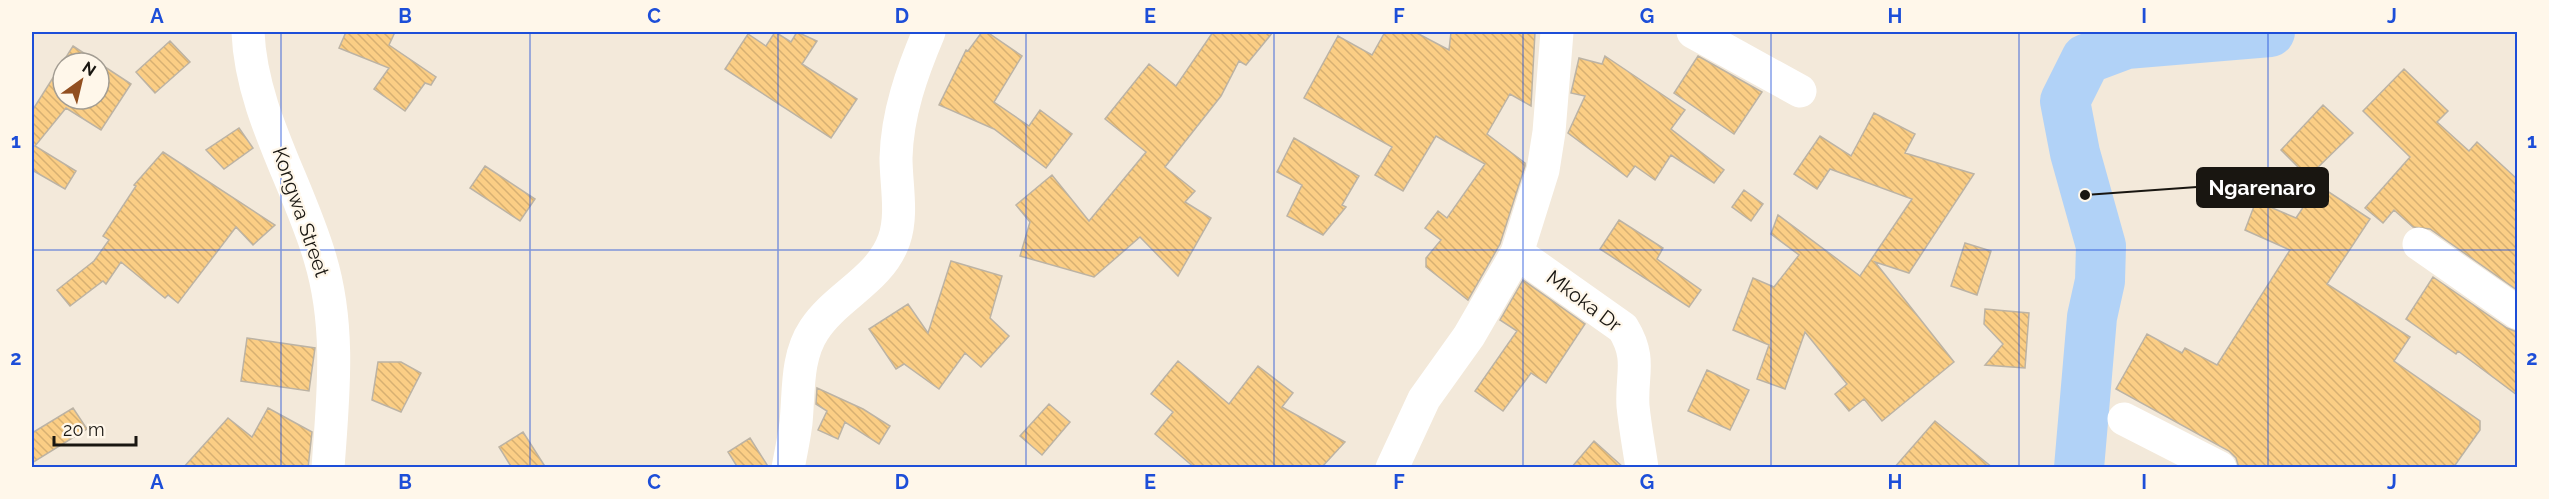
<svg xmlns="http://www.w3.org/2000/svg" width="2549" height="499" font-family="Raleway,sans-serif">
  <defs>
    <pattern id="building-back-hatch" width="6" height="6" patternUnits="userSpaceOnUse" patternTransform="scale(1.5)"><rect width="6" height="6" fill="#fbce85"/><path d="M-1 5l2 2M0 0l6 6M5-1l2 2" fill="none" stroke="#d7b072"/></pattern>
  </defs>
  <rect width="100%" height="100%" fill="#f3e9da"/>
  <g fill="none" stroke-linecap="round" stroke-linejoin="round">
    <path stroke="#b1d2f7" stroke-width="50" d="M 2079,468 L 2092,317 L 2100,281 L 2101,246 L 2075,153 L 2065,101 L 2086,59 L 2126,44 L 2270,32"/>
  </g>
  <path fill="url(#building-back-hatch)" stroke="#bcb3a4" stroke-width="1.5" fill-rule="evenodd" d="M 346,32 L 395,32 L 389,45 L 436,77 L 431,85 L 425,83 L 405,111 L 374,89 L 389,68 L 339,48 Z
    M 775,32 L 791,42 L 797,32 L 817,41 L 802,64 L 857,99 L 831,138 L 725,69 L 748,34 L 766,46 Z
    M 982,32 L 987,32 L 1022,56 L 994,102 L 1029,126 L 1040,110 L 1072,134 L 1046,168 L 994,129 L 939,105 L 966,50 L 968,51 Z
    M 1213,32 L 1273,32 L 1246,65 L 1239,61 L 1221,96 L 1165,167 L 1195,191 L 1185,202 L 1211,218 L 1178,276 L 1140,237 L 1094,277 L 1020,256 L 1030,222 L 1016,205 L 1052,175 L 1089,221 L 1146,152 L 1105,119 L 1149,64 L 1176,86 Z
    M 1385,32 L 1415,32 L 1449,50 L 1451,32 L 1535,32 L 1531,106 L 1510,94 L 1487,134 L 1525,163 L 1525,166 L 1500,244 L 1468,300 L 1426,267 L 1426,258 L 1441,240 L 1425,228 L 1438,211 L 1447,218 L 1485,164 L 1436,136 L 1403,191 L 1375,175 L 1392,147 L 1304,98 L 1338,36 L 1372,55 Z
    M 170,41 L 190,62 L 155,93 L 136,72 Z
    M 73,46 L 131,84 L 101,130 L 66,108 L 35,146 L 76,171 L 65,189 L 32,170 L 32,111 ZM 63,63 L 99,63 L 99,99 L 63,99 Z
    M 1605,56 L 1685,110 L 1671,129 L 1724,170 L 1714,183 L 1671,155 L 1655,180 L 1635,166 L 1627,177 L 1568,133 L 1585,96 L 1571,93 L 1579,58 L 1602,64 Z
    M 1698,56 L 1762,92 L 1734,134 L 1674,93 Z
    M 2404,69 L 2448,111 L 2437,122 L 2469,151 L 2477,142 L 2517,179 L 2517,290 L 2430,229 L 2413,227 L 2394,210 L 2383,223 L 2365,208 L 2410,157 L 2363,111 Z
    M 2323,105 L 2353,133 L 2308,177 L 2281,150 Z
    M 1874,113 L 1915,134 L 1905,153 L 1974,174 L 1909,273 L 1875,262 L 1954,362 L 1882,421 L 1864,399 L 1849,411 L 1835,394 L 1847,384 L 1805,332 L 1785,389 L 1757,379 L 1769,345 L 1733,330 L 1753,278 L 1774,287 L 1799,255 L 1771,234 L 1778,215 L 1860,276 L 1912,199 L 1830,169 L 1817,189 L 1794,174 L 1820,136 L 1851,156 Z
    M 239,128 L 253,148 L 224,169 L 206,150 Z
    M 1294,138 L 1359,176 L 1342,205 L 1346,207 L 1323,235 L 1287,216 L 1302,185 L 1277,172 Z
    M 163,152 L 275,225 L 253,245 L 236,227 L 178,303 L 168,295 L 165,298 L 121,262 L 106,284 L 103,281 L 70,306 L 57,290 L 94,261 L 109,240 L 103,236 L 136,186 L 134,185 Z
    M 485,166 L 535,199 L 520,221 L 470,188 Z
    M 2318,185 L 2370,219 L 2327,284 L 2410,337 L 2394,361 L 2480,421 L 2480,430 L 2453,468 L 2239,468 L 2236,458 L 2229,451 L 2116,389 L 2147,334 L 2182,353 L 2185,348 L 2217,365 L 2290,250 L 2245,230 L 2256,201 L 2296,218 Z
    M 1744,190 L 1763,204 L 1751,221 L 1732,207 Z
    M 1619,220 L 1663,248 L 1657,259 L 1701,290 L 1689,307 L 1600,249 Z
    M 1965,243 L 1991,251 L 1977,295 L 1951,286 Z
    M 951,261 L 1002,276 L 990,318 L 1009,336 L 981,367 L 965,353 L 939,389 L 904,364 L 896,369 L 869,329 L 908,304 L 928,333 Z
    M 2433,277 L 2507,328 L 2517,332 L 2517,395 L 2458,351 L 2456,354 L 2406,319 Z
    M 1523,280 L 1585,324 L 1546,383 L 1531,373 L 1503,411 L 1475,391 L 1517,331 L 1500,320 Z
    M 1985,309 L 2029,313 L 2025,368 L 1985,365 L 2003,344 L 1984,324 Z
    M 247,338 L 315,348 L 309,391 L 241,381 Z
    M 1178,361 L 1229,404 L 1258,366 L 1293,393 L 1282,407 L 1345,442 L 1321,468 L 1195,468 L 1155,434 L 1173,412 L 1151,394 Z
    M 378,362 L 401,362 L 421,373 L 401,412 L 372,400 Z
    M 1707,370 L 1749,390 L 1730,430 L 1688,411 Z
    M 817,388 L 863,409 L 890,426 L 879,444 L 845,422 L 838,439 L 818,430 L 827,411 L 816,404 Z
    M 1049,404 L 1070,422 L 1042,455 L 1020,436 Z
    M 73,408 L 87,429 L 32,463 L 32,433 Z
    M 268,408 L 312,432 L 308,468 L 183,468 L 228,418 L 252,437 Z
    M 1935,421 L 1993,468 L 1894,468 Z
    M 523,432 L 546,468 L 512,468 L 499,447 Z
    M 750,438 L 769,468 L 738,468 L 728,452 Z
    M 1594,441 L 1623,467 L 1623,468 L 1571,468 Z"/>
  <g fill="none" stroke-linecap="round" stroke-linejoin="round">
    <path stroke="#fff" stroke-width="33" d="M 248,32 C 251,111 298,183 320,258 C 341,327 333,397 328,468
      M 1693,32 L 1800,91
      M 2419,244 L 2518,313
      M 1517,253 L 1623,328 C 1642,359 1631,374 1633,406 C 1635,427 1639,447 1642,468
      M 2124,419 L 2220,468
      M 788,468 C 791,453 794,438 796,423 C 799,392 796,357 814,330 C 836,296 880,280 894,240 C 903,215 896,184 896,158 C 897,114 912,72 929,32
      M 1392,468 L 1424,399 L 1469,336 L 1517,253 L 1543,170 L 1549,132 L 1557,32"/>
  </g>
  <path fill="none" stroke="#1d4ed8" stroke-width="1.5" stroke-opacity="0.55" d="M 281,32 L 281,468M 530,32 L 530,468M 778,32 L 778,468M 1026,32 L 1026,468M 1274,32 L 1274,468M 1523,32 L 1523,468M 1771,32 L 1771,468M 2019,32 L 2019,468M 2268,32 L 2268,468M 32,250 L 2518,250"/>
  <g text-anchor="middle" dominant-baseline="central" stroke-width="4.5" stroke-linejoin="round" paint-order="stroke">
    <g font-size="20" fill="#191611" stroke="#fff7ea">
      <text transform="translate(301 212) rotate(71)">Kongwa Street</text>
      <text transform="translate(1584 301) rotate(37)">Mkoka Dr</text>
    </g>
  </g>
  <path fill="none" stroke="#191611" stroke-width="2" d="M2085 195L2197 187"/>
  <circle fill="#191611" stroke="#fff7ea" stroke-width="2" cx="2085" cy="195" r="6"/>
  <rect fill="#191611" stroke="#191611" stroke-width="2" x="2197" y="168" width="131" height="39" rx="6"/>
  <g font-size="21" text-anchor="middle" font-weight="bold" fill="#fff">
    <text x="2262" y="195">Ngarenaro</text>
  </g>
  <rect width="2549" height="499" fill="none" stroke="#fff7ea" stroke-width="66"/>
  <g transform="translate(81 81) rotate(34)"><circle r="28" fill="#fff7ea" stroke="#a39d93" stroke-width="1.5"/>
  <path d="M0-4.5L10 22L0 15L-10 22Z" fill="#924f20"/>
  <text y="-9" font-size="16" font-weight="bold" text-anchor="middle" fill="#191611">N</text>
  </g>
  <path d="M54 436v9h82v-9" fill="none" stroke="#191611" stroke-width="3"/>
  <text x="63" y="436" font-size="18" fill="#191611" stroke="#fff7ea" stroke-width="4.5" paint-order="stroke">20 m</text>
  <rect x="33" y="33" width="2483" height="433" fill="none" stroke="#1d4ed8" stroke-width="2"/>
  <g font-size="20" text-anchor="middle" font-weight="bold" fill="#1d4ed8">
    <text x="157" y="23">A</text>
    <text x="405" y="23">B</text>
    <text x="654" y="23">C</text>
    <text x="902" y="23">D</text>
    <text x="1150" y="23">E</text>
    <text x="1399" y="23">F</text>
    <text x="1647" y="23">G</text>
    <text x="1895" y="23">H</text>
    <text x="2144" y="23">I</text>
    <text x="2392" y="23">J</text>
    <text x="16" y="148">1</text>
    <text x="2532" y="148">1</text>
    <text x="16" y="365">2</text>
    <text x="2532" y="365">2</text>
    <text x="157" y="489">A</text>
    <text x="405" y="489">B</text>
    <text x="654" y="489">C</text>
    <text x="902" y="489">D</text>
    <text x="1150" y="489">E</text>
    <text x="1399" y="489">F</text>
    <text x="1647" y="489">G</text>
    <text x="1895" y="489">H</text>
    <text x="2144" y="489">I</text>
    <text x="2392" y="489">J</text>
  </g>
</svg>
